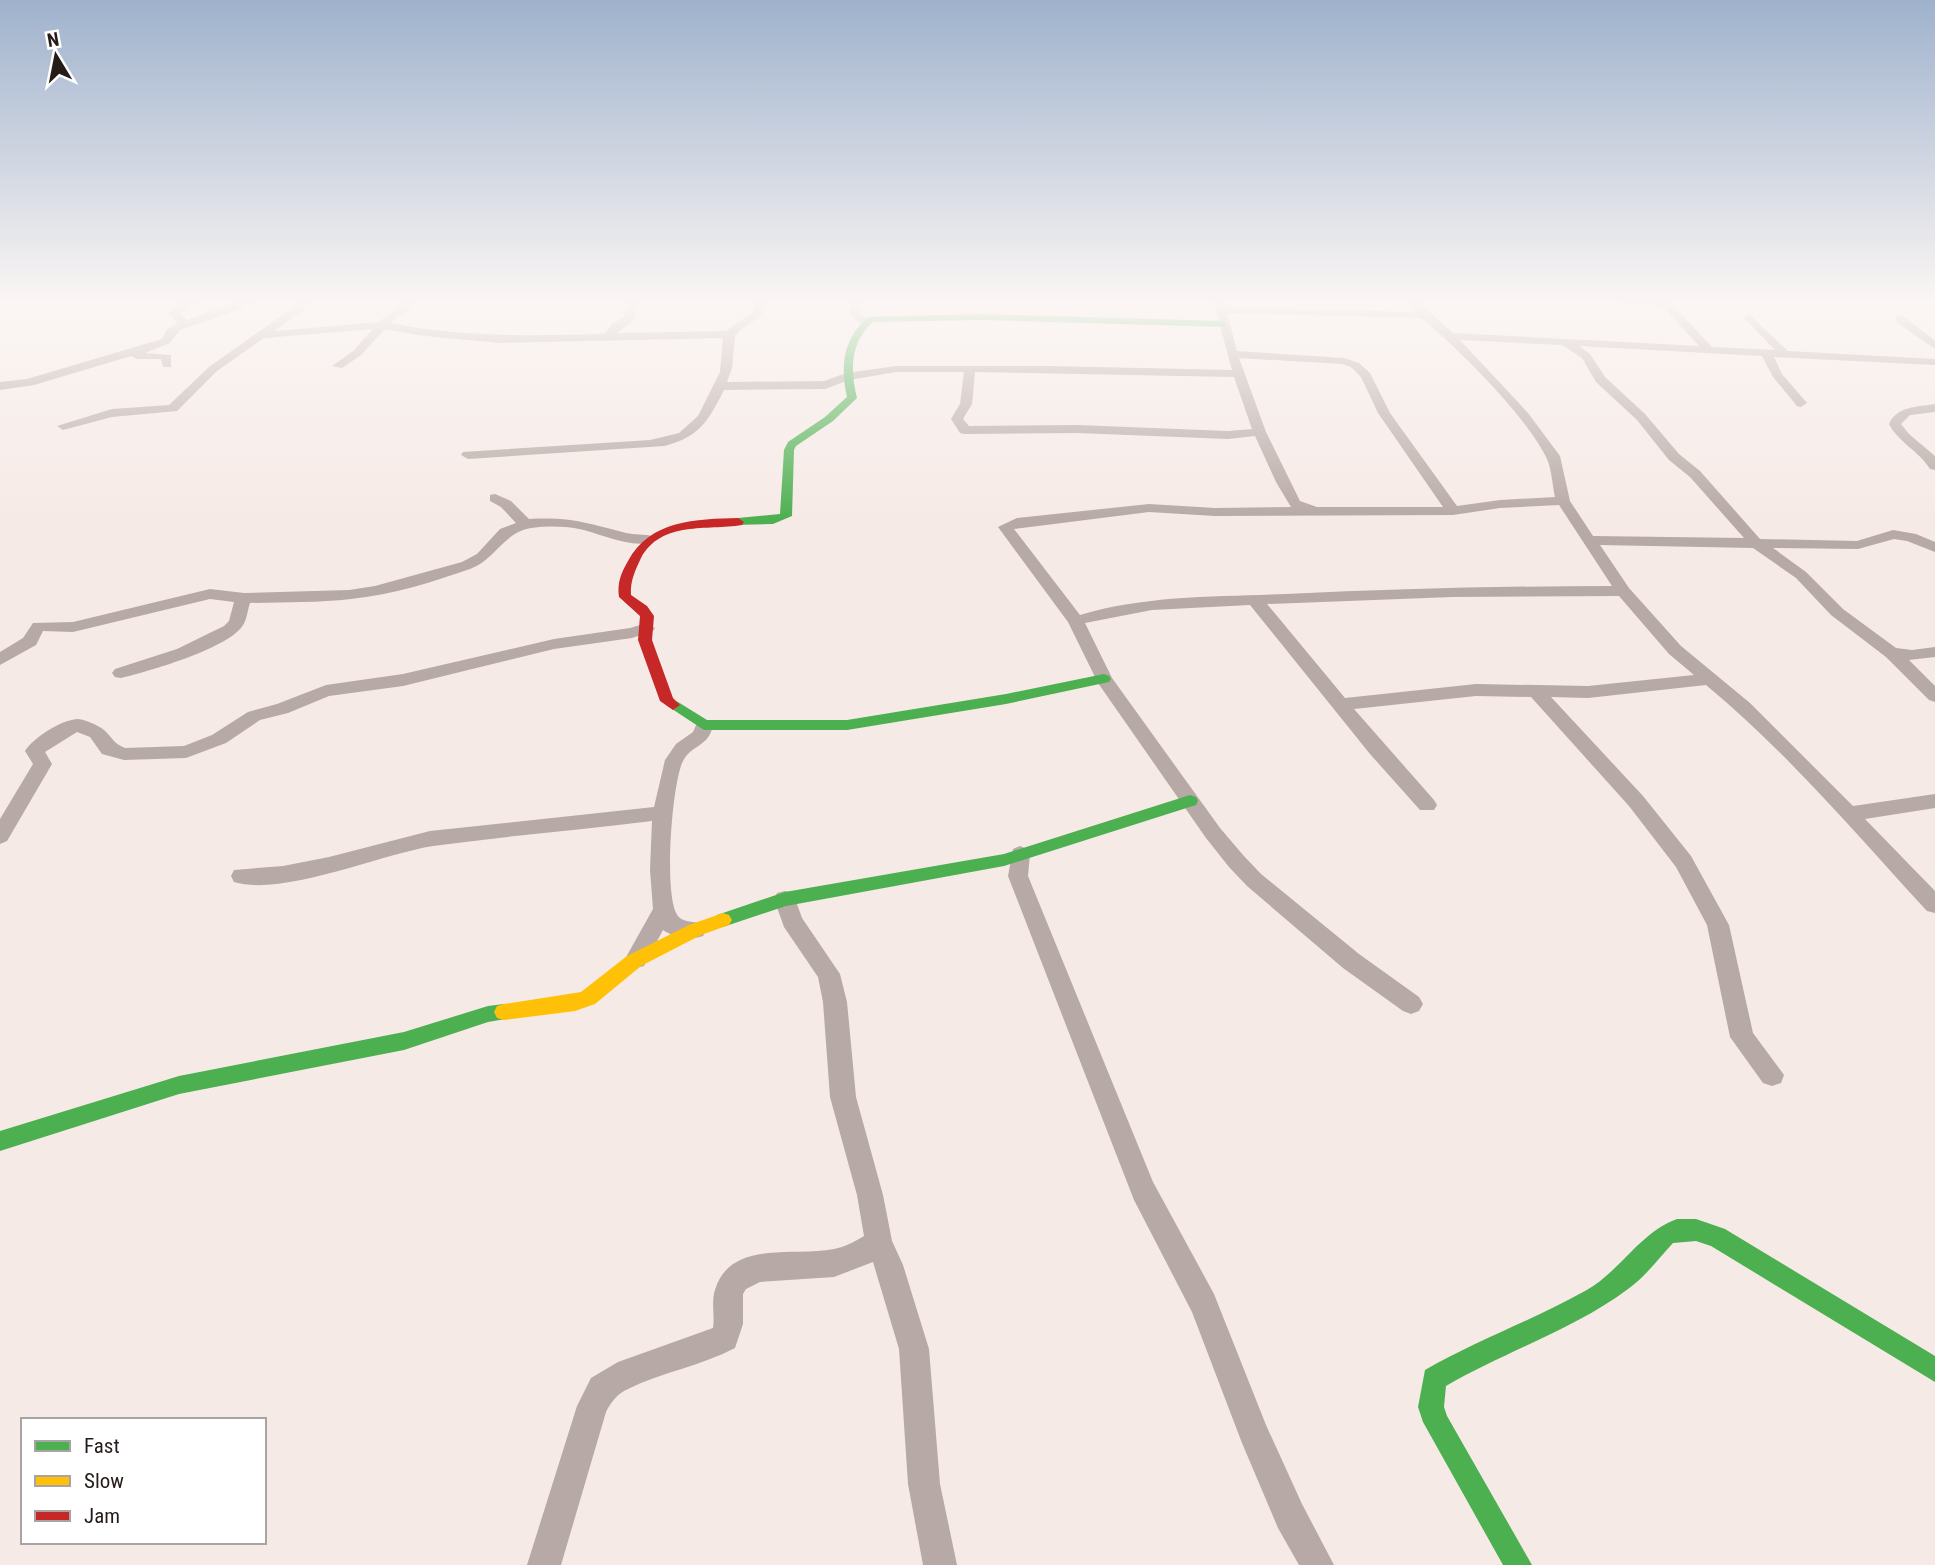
<svg xmlns="http://www.w3.org/2000/svg" width="1935" height="1565" font-family="'Roboto Condensed',sans-serif">
  <rect width="100%" height="100%" fill="#f6eae6"/>
  <g fill="none" stroke-linecap="round" stroke-linejoin="round">
    <path fill="#b7a9a5" fill-rule="evenodd" d="M 185,300 L 198,300 L 180,314 L 187,320 L 242,300 L 256,300 L 236,311 L 180,330 L 170,343 L 145,353 L 171,355 L 171,367 L 163,367 L 161,359 L 137,359 L 131,356 L 34,385 L 0,390 L 0,382 L 27,379 L 162,339 L 167,329 L 178,323 L 168,314 Z
      M 303,300 L 316,300 L 275,331 L 379,322 L 407,300 L 420,300 L 390,323 C 462,337 528,336 600,334 L 606,333 L 611,325 L 624,317 L 630,300 L 640,300 L 633,321 L 617,333 L 726,331 L 754,311 L 753,300 L 763,300 L 766,308 L 758,318 L 740,330 L 735,336 L 732,368 L 727,382 L 824,381 L 846,373 L 896,366 L 1049,366 L 1232,370 L 1213,300 L 1223,300 L 1225,307 L 1415,312 L 1405,300 L 1416,300 L 1453,333 L 1699,346 L 1664,308 L 1596,300 L 1668,300 L 1712,347 L 1775,350 L 1745,319 L 1744,317 L 1749,314 L 1788,351 L 1935,359 L 1935,365 L 1774,357 L 1782,374 L 1807,403 L 1801,407 L 1797,406 L 1773,377 L 1762,356 L 1579,346 L 1590,354 L 1605,377 L 1645,414 L 1679,454 L 1700,471 L 1760,539 L 1857,541 L 1893,530 L 1916,534 L 1935,542 L 1935,552 L 1907,541 L 1894,539 L 1858,549 L 1773,548 L 1806,572 L 1843,609 L 1896,648 L 1912,650 L 1935,647 L 1935,657 L 1909,660 L 1935,686 L 1935,702 L 1929,700 L 1886,657 L 1831,615 L 1796,578 L 1753,548 L 1600,545 L 1629,588 L 1681,646 L 1750,703 L 1853,806 L 1935,794 L 1935,808 L 1865,819 L 1935,891 L 1935,913 L 1927,911 C 1856,834 1787,752 1706,685 L 1588,698 L 1551,697 L 1643,796 L 1691,856 L 1729,925 L 1753,1033 L 1784,1075 L 1781,1083 L 1772,1086 L 1763,1083 L 1730,1037 L 1707,925 L 1676,867 L 1629,806 L 1531,697 L 1476,696 L 1354,709 L 1434,800 L 1437,805 L 1434,810 L 1420,810 L 1370,754 L 1250,605 L 1152,610 L 1085,623 L 1112,678 L 1220,828 L 1243,855 L 1261,874 L 1359,954 L 1419,997 L 1423,1004 L 1419,1011 L 1411,1014 L 1403,1011 L 1343,968 L 1247,886 L 1229,867 L 1206,838 L 1098,683 L 1068,622 L 998,527 L 1017,518 L 1149,504 L 1215,508 L 1291,507 L 1276,482 L 1255,436 L 1228,439 L 1078,433 L 965,434 L 960,433 L 951,419 L 960,404 L 964,372 L 896,372 L 849,380 L 825,389 L 724,390 C 708,421 700,437 664,446 L 468,459 L 461,455 L 463,452 L 650,440 L 679,433 L 698,416 L 720,372 L 723,338 L 501,343 L 425,336 L 385,329 L 361,355 L 342,368 L 332,366 L 353,351 L 373,329 L 264,338 L 217,371 L 177,411 L 112,417 L 63,430 L 57,426 L 112,409 L 169,405 L 209,367 ZM 1227,313 L 1421,318 C 1457,347 1524,414 1545,455 C 1552,467 1552,484 1555,497 L 1500,500 L 1457,506 L 1390,413 L 1370,373 L 1359,363 L 1344,358 L 1237,351 ZM 1460,340 L 1562,345 L 1582,358 L 1596,382 L 1637,420 L 1669,460 L 1690,477 L 1744,538 L 1593,536 L 1570,501 L 1560,456 L 1528,413 ZM 1239,358 L 1342,364 L 1351,367 L 1361,377 L 1378,413 L 1443,507 L 1317,507 L 1300,501 L 1266,432 ZM 975,372 L 1234,377 L 1252,429 L 1228,431 L 1078,425 L 969,426 L 963,419 L 972,404 ZM 1559,505 L 1612,586 C 1503,586 1395,589 1286,594 C 1217,597 1147,595 1080,615 L 1014,529 L 1149,512 L 1215,516 L 1453,515 L 1500,508 ZM 1619,596 L 1669,654 L 1694,675 L 1588,686 L 1476,684 L 1345,698 L 1267,604 L 1452,597 Z
      M 849,300 L 859,300 L 861,314 L 869,320 L 869,324 L 861,324 L 852,317 Z
      M 1901,314 L 1935,341 L 1935,349 L 1896,322 L 1896,317 Z
      M 1935,404 L 1935,412 L 1910,415 L 1901,424 L 1909,434 L 1935,456 L 1935,470 L 1930,469 C 1919,451 1899,443 1889,424 C 1897,406 1917,407 1935,404 Z
      M 495,494 L 511,501 L 529,519 C 572,517 586,523 626,533 C 635,535 644,534 653,536 L 655,539 C 641,553 597,532 579,529 C 563,526 547,526 531,528 C 504,532 495,560 470,569 C 433,582 391,595 351,599 C 318,603 283,602 250,603 C 247,612 247,621 241,628 C 222,650 150,671 121,678 L 115,677 L 112,673 L 115,669 L 177,649 L 224,626 L 229,621 L 234,602 L 210,599 L 73,632 L 43,631 L 36,645 L 0,665 L 0,652 L 23,638 L 33,623 L 73,622 L 210,589 L 244,593 L 349,590 L 375,586 L 462,562 L 477,554 L 500,529 L 516,523 L 501,507 L 490,501 L 490,495 Z
      M 647,623 L 655,628 L 653,631 L 632,638 L 554,649 L 403,686 L 329,696 L 288,713 L 260,720 L 226,743 L 186,758 L 124,760 L 102,754 L 90,737 L 77,732 L 45,752 L 52,764 L 7,841 L 0,844 L 0,819 L 33,764 L 25,751 C 33,738 61,720 77,719 C 84,719 98,725 104,730 C 112,737 114,744 125,748 L 184,746 L 212,735 L 248,712 L 277,704 L 326,685 L 403,674 L 554,639 L 630,628 Z
      M 704,719 L 713,725 C 709,747 692,744 683,761 C 672,782 663,898 678,916 C 683,923 695,921 703,924 L 706,930 L 703,936 C 689,941 675,938 663,930 L 644,966 L 636,968 L 628,966 L 625,959 L 653,909 L 650,870 L 652,821 C 579,830 506,836 433,846 C 381,854 282,897 234,882 L 231,876 L 234,870 L 283,866 L 329,857 L 430,831 L 654,807 L 665,760 L 676,744 L 693,732 L 698,721 Z
      M 1020,846 L 1027,849 L 1030,854 L 1028,876 L 1153,1182 L 1214,1294 L 1266,1425 L 1302,1504 L 1334,1565 L 1299,1565 L 1278,1528 L 1242,1443 L 1192,1312 L 1134,1200 L 1008,876 L 1013,849 Z
      M 785,891 L 793,893 L 802,918 L 840,974 L 847,1002 L 856,1097 L 883,1195 L 892,1241 L 903,1265 L 929,1349 L 940,1484 L 957,1565 L 923,1565 L 908,1484 L 899,1349 L 873,1262 L 834,1277 L 760,1282 L 746,1289 L 743,1294 L 743,1324 L 735,1348 C 701,1366 662,1372 628,1389 C 617,1394 611,1402 606,1412 L 561,1565 L 527,1565 L 577,1406 L 591,1378 L 618,1362 L 713,1328 C 715,1316 711,1302 715,1290 C 730,1239 795,1257 834,1249 C 845,1247 854,1242 864,1236 L 857,1195 L 830,1097 L 823,1002 L 818,977 L 784,927 L 774,899 L 777,893 Z"/>
    <path fill="#4caf50" fill-rule="evenodd" d="M 982,314 L 1223,321 L 1227,324 L 1223,327 L 982,320 L 873,322 C 850,342 850,370 857,398 L 833,421 L 796,446 L 794,450 L 792,516 L 773,524 L 734,525 L 732,522 L 738,518 L 780,514 L 784,450 L 788,442 L 825,417 L 847,397 C 840,366 843,339 868,317 Z
      M 1104,674 L 1109,676 L 1111,679 L 1109,682 L 1006,704 L 847,730 L 704,730 L 666,705 L 673,700 L 678,702 L 707,720 L 847,720 L 1006,694 Z
      M 1190,795 L 1196,797 L 1198,801 L 1196,805 L 1004,866 L 786,906 L 723,927 L 717,925 L 714,920 L 717,915 L 785,892 L 1004,854 Z
      M 504,1004 L 511,1006 L 514,1012 L 511,1018 L 488,1022 L 404,1050 L 179,1094 L 0,1151 L 0,1131 L 179,1076 L 404,1032 L 488,1006 Z
      M 1677,1219 L 1696,1219 L 1725,1229 L 1935,1356 L 1935,1382 L 1711,1246 L 1696,1241 L 1673,1243 C 1659,1258 1645,1277 1628,1289 C 1575,1329 1504,1352 1446,1386 L 1444,1407 L 1447,1416 L 1532,1565 L 1503,1565 L 1423,1422 L 1418,1407 L 1425,1370 C 1477,1340 1533,1320 1585,1291 C 1620,1272 1640,1232 1677,1219 Z"/>
    <path fill="#ffc107" fill-rule="evenodd" d="M 723,913 L 729,915 L 732,920 L 729,925 L 701,935 L 641,966 L 595,1004 L 575,1011 L 504,1020 L 497,1018 L 494,1012 L 497,1006 L 504,1004 L 581,992 L 627,956 L 689,925 Z"/>
    <path fill="#c62828" fill-rule="evenodd" d="M 738,518 L 744,522 L 742,525 C 707,531 662,520 641,558 C 635,571 630,581 631,595 L 647,606 L 654,616 L 652,640 L 673,698 L 680,705 L 673,710 L 660,701 L 638,640 L 640,616 L 619,597 C 617,583 621,573 628,561 C 650,520 696,519 738,518 Z"/>
  </g>
  <linearGradient id="sky" x2="0" y2="1"><stop stop-color="#9fb2cd"/><stop offset="0.58" stop-color="#fbf6f4"/><stop offset="1" stop-color="#fbf6f4" stop-opacity="0"/></linearGradient>
  <rect width="1935" height="520" fill="url(#sky)"/>
  <rect x="21" y="1418" width="245" height="126" fill="#ffffff" stroke="#a8a4a3" stroke-width="2"/>
  <rect x="35" y="1441" width="35" height="10" fill="#4caf50" stroke="#a8a4a3" stroke-width="2"/>
  <text x="84" y="1453" font-size="21" fill="#251b18">Fast</text>
  <rect x="35" y="1476" width="35" height="10" fill="#ffc107" stroke="#a8a4a3" stroke-width="2"/>
  <text x="84" y="1488" font-size="21" fill="#251b18">Slow</text>
  <rect x="35" y="1511" width="35" height="10" fill="#c62828" stroke="#a8a4a3" stroke-width="2"/>
  <text x="84" y="1523" font-size="21" fill="#251b18">Jam</text>
  <g transform="translate(56 56) rotate(350)" stroke="#ffffff" stroke-width="5" paint-order="stroke">
  <path d="M0-5L12 26L0 18L-12 26Z" fill="#251b18"/>
  <text y="-10" font-size="19" font-weight="bold" text-anchor="middle" fill="#251b18">N</text>
  </g>
</svg>
